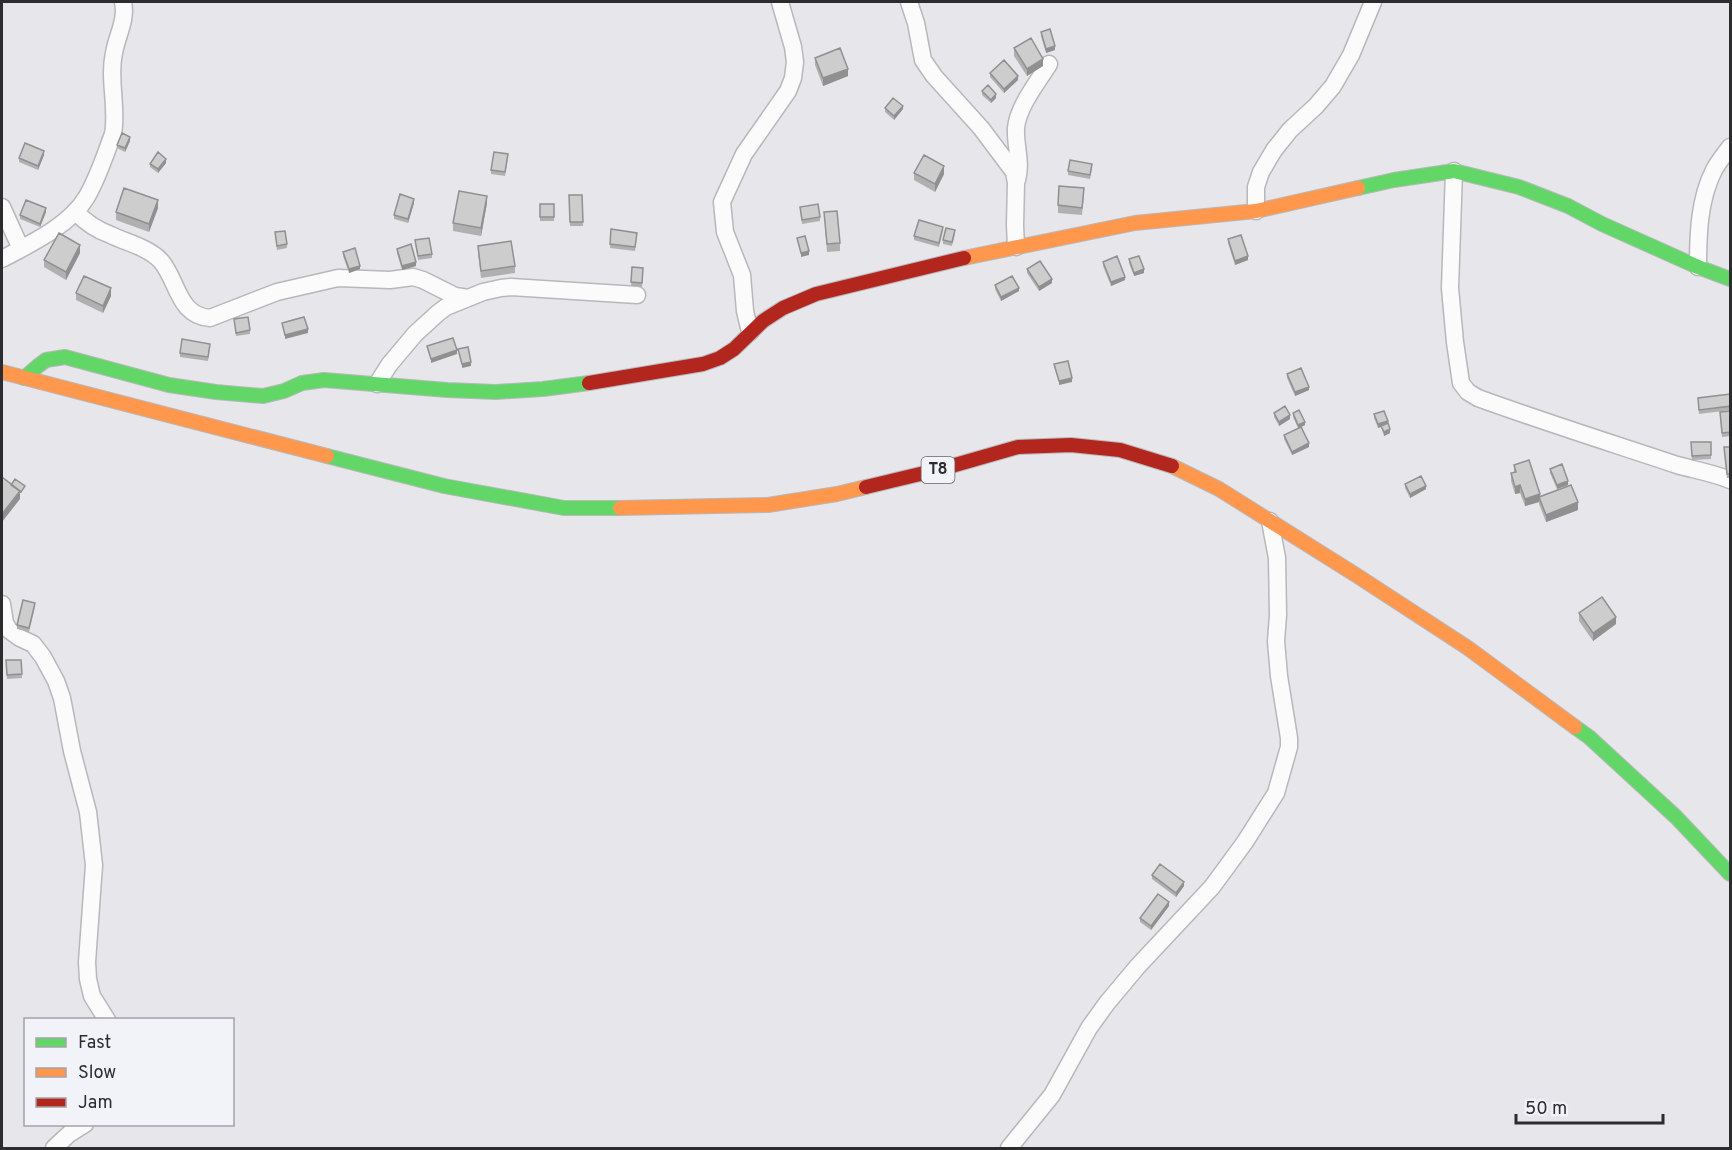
<svg xmlns="http://www.w3.org/2000/svg" width="1732" height="1150" font-family="Overpass,sans-serif">
  <rect width="100%" height="100%" fill="#e6e6eb"/>
  <g fill="none" stroke-linecap="round" stroke-linejoin="round">
    <defs>
      <path id="street" d="M 909,2 L 916,23 L 923,60 L 934,76 L 981,128 L 1014,172 L 1016,183 L 1015,225 L 1016,247
        M 1454,171 L 1450,288 L 1455,342 L 1461,383 L 1468,392 L 1478,398 C 1544,422 1611,443 1677,465 C 1695,470 1713,473 1730,480
        M 1017,180 C 1022,162 1015,146 1016,128 C 1018,106 1038,82 1049,64
        M 2,207 L 21,249
        M 1256,211 L 1256,187 L 1261,172 L 1274,150 L 1290,130 L 1316,106 L 1333,86 L 1351,55 L 1373,2
        M 76,212 C 86,223 97,230 111,235 C 127,243 148,247 161,261 C 178,281 178,316 210,318 L 277,292 L 338,278 L 390,280 L 413,277 L 423,280 L 455,296 L 468,298
        M 2,259 C 30,244 69,226 86,198 C 98,178 105,155 113,134 C 118,107 108,80 114,53 C 117,35 127,20 123,2
        M 1698,267 C 1698,235 1699,199 1714,170 C 1718,162 1725,154 1730,147
        M 750,332 L 745,311 L 742,275 L 725,232 L 722,202 L 744,154 L 788,91 L 793,78 L 795,62 L 793,47 L 780,2
        M 377,384 L 389,365 L 415,334 L 438,313 L 446,307 L 483,292 L 501,288 L 511,287 L 637,295
        M 2,604 L 5,623 L 9,630 L 20,638 L 33,644 L 43,657 L 56,681 L 62,698 L 72,751 L 88,812 L 94,865 L 87,962 L 88,979 L 92,996 L 107,1020
        M 54,1148 L 69,1134 L 85,1124
        M 1009,1148 L 1052,1095 L 1089,1028 L 1107,1003 L 1138,966 L 1212,887 L 1245,842 L 1276,793 L 1289,747 L 1289,738 L 1279,676 L 1276,641 L 1278,615 L 1277,558 L 1270,521"/>
      <path id="fast" d="M 1358,188 L 1394,180 L 1454,171 L 1519,187 L 1568,206 L 1602,224 L 1698,267 L 1730,279
        M 24,378 L 38,366 L 46,360 L 65,357 L 169,385 L 216,392 L 263,396 L 284,391 L 302,383 L 324,380 L 447,390 L 496,392 L 543,389 L 589,383
        M 327,456 L 444,486 L 564,508 L 620,508
        M 1575,727 L 1589,737 L 1676,817 L 1730,874"/>
      <path id="slow" d="M 964,258 L 1135,223 L 1256,211 L 1358,188
        M 2,372 L 327,456
        M 1172,466 L 1219,489 L 1356,575 L 1468,648 L 1575,727
        M 620,508 L 768,505 L 837,494 L 866,487"/>
      <path id="jam" d="M 589,383 L 703,364 L 720,358 L 734,349 L 763,321 L 783,308 L 816,294 L 964,258
        M 866,487 L 941,469 L 1018,447 L 1071,445 L 1120,450 L 1172,466"/>
    </defs>
    <use href="#street" stroke="#b8b8bb" stroke-width="19"/>
    <use href="#fast" stroke="#b8b8bb" stroke-width="16"/>
    <use href="#slow" stroke="#b8b8bb" stroke-width="16"/>
    <use href="#jam" stroke="#b8b8bb" stroke-width="16"/>
    <use href="#street" stroke="#fbfbfc" stroke-width="16"/>
    <use href="#fast" stroke="#63d668" stroke-width="14"/>
    <use href="#slow" stroke="#ff974d" stroke-width="14"/>
    <use href="#jam" stroke="#b3261e" stroke-width="14"/>
  </g>
  <path fill="#b1b0b1" d="M 1041,32 L 1055,50 L 1046,53 L 1041,36 Z
    M 1014,48 L 1043,66 L 1027,76 L 1014,56 Z
    M 815,58 L 848,76 L 823,86 L 815,65 Z
    M 990,73 L 1018,80 L 1004,93 L 990,77 Z
    M 982,91 L 996,98 L 991,103 L 982,95 Z
    M 885,108 L 903,109 L 894,120 L 885,112 Z
    M 130,141 L 125,152 L 117,148 L 117,145 Z
    M 44,155 L 38,170 L 19,162 L 19,158 Z
    M 508,158 L 505,176 L 491,174 L 491,170 Z
    M 166,163 L 158,173 L 150,167 L 150,164 Z
    M 1092,168 L 1090,179 L 1068,175 L 1068,171 Z
    M 914,173 L 944,174 L 935,192 L 914,180 Z
    M 569,195 L 582,195 L 583,226 L 570,226 Z
    M 1084,196 L 1082,215 L 1058,213 L 1058,205 Z
    M 414,203 L 408,223 L 394,219 L 394,215 Z
    M 487,203 L 481,236 L 453,231 L 453,223 Z
    M 540,204 L 554,204 L 554,221 L 540,221 Z
    M 800,207 L 820,217 L 820,221 L 802,224 Z
    M 158,208 L 149,232 L 116,220 L 116,212 Z
    M 46,212 L 40,227 L 20,219 L 20,215 Z
    M 824,212 L 840,243 L 840,251 L 827,252 Z
    M 943,231 L 939,247 L 914,240 L 914,236 Z
    M 275,232 L 287,244 L 287,248 L 277,250 Z
    M 955,234 L 952,246 L 943,244 L 943,240 Z
    M 637,236 L 635,251 L 610,248 L 610,244 Z
    M 1228,239 L 1248,260 L 1235,265 L 1228,243 Z
    M 415,240 L 432,254 L 432,258 L 418,260 Z
    M 478,246 L 515,266 L 515,273 L 481,278 L 478,253 Z
    M 397,249 L 416,266 L 402,270 L 397,253 Z
    M 343,252 L 360,269 L 349,273 L 343,256 Z
    M 80,253 L 66,280 L 44,267 L 44,260 Z
    M 1129,259 L 1144,273 L 1134,276 L 1129,263 Z
    M 1103,262 L 1125,280 L 1111,286 L 1103,266 Z
    M 632,267 L 643,268 L 642,287 L 631,286 Z
    M 1027,269 L 1052,283 L 1039,291 L 1027,273 Z
    M 995,285 L 1019,291 L 1001,301 L 995,289 Z
    M 76,293 L 111,296 L 103,313 L 76,300 Z
    M 234,319 L 250,330 L 250,334 L 236,336 Z
    M 210,348 L 208,361 L 180,357 L 180,353 Z
    M 1287,374 L 1309,390 L 1295,396 L 1287,378 Z
    M 1730,394 L 1731,410 L 1699,414 L 1698,398 Z
    M 1731,411 L 1731,436 L 1722,437 L 1720,412 Z
    M 1274,413 L 1290,419 L 1279,426 L 1274,417 Z
    M 1293,413 L 1305,425 L 1302,427 L 1309,447 L 1292,455 L 1284,439 L 1284,435 L 1298,428 L 1293,417 Z
    M 1374,414 L 1388,423 L 1390,433 L 1384,436 L 1381,427 L 1378,428 L 1374,418 Z
    M 1691,442 L 1711,442 L 1711,459 L 1692,460 Z
    M 1731,447 L 1731,478 L 1727,478 L 1724,451 Z
    M 1514,465 L 1540,496 L 1578,510 L 1546,522 L 1539,504 L 1539,502 L 1525,506 L 1520,493 L 1515,494 L 1511,481 L 1511,473 L 1514,472 Z
    M 1550,469 L 1568,485 L 1557,489 L 1550,473 Z
    M 1405,484 L 1426,489 L 1410,498 L 1405,488 Z
    M 35,607 L 29,632 L 17,629 L 17,625 Z
    M 1579,613 L 1616,624 L 1593,641 L 1579,621 Z
    M 6,660 L 21,660 L 22,678 L 7,679 Z
    M 1152,875 L 1184,886 L 1176,897 L 1152,879 Z
    M 1169,906 L 1151,930 L 1140,922 L 1140,918 Z"/>
  <path fill="#909090" d="M 1055,46 L 1055,50 L 1046,53 L 1046,49 Z
    M 1043,59 L 1043,66 L 1027,76 L 1027,69 Z
    M 848,69 L 848,76 L 823,86 L 823,78 Z
    M 1018,76 L 1018,80 L 1004,93 L 1004,89 Z
    M 996,94 L 996,98 L 991,103 L 991,100 Z
    M 903,106 L 903,109 L 894,120 L 894,116 Z
    M 130,137 L 130,141 L 125,152 L 125,148 Z
    M 44,151 L 44,155 L 38,170 L 38,166 Z
    M 166,159 L 166,163 L 158,173 L 158,169 Z
    M 944,166 L 944,174 L 935,192 L 935,184 Z
    M 487,196 L 487,203 L 481,236 L 481,228 Z
    M 414,199 L 414,203 L 408,223 L 408,219 Z
    M 158,200 L 158,208 L 149,232 L 149,224 Z
    M 46,208 L 46,212 L 40,227 L 40,224 Z
    M 80,245 L 80,253 L 66,280 L 66,272 Z
    M 809,251 L 809,255 L 801,257 L 801,253 Z
    M 1248,256 L 1248,260 L 1235,265 L 1235,261 Z
    M 416,262 L 416,266 L 402,270 L 402,266 Z
    M 360,266 L 360,269 L 349,273 L 349,269 Z
    M 1144,269 L 1144,273 L 1134,276 L 1134,273 Z
    M 1125,277 L 1125,280 L 1111,286 L 1111,282 Z
    M 1052,279 L 1052,283 L 1039,291 L 1039,287 Z
    M 111,288 L 111,296 L 103,313 L 103,306 Z
    M 1019,288 L 1019,291 L 1001,301 L 1001,297 Z
    M 308,329 L 308,333 L 285,339 L 285,335 Z
    M 457,350 L 457,354 L 431,363 L 431,359 Z
    M 471,362 L 471,366 L 462,368 L 462,364 Z
    M 1072,378 L 1072,382 L 1059,385 L 1059,381 Z
    M 1309,387 L 1309,390 L 1295,396 L 1295,392 Z
    M 1290,415 L 1290,419 L 1279,426 L 1279,422 Z
    M 1388,421 L 1388,424 L 1378,428 L 1378,424 Z
    M 1305,422 L 1305,425 L 1298,428 L 1298,425 Z
    M 1390,429 L 1390,433 L 1384,436 L 1384,432 Z
    M 1309,443 L 1309,447 L 1292,455 L 1292,452 Z
    M 1568,481 L 1568,485 L 1557,489 L 1557,485 Z
    M 1520,485 L 1520,493 L 1515,494 L 1515,487 Z
    M 1426,486 L 1426,489 L 1410,498 L 1410,494 Z
    M 20,491 L 20,499 L 2,522 L 2,514 Z
    M 1540,494 L 1540,500 L 1539,497 L 1539,502 L 1525,506 L 1525,499 Z
    M 1578,502 L 1578,510 L 1546,522 L 1546,515 Z
    M 1616,617 L 1616,624 L 1593,641 L 1593,633 Z
    M 1184,882 L 1184,886 L 1176,897 L 1176,893 Z
    M 1169,902 L 1169,906 L 1151,930 L 1151,926 Z"/>
  <path fill="#cecdce" stroke="#909090" stroke-width="1.5" d="M 1050,29 L 1055,46 L 1046,49 L 1041,32 Z
    M 1031,38 L 1043,59 L 1027,69 L 1014,48 Z
    M 840,48 L 848,69 L 823,78 L 815,58 Z
    M 1004,60 L 1018,76 L 1004,89 L 990,73 Z
    M 988,85 L 996,94 L 991,100 L 982,91 Z
    M 893,98 L 903,106 L 894,116 L 885,108 Z
    M 122,133 L 130,137 L 125,148 L 117,145 Z
    M 25,143 L 44,151 L 38,166 L 19,158 Z
    M 158,152 L 166,159 L 158,169 L 150,164 Z
    M 494,152 L 508,154 L 505,172 L 491,170 Z
    M 924,155 L 944,166 L 935,184 L 914,173 Z
    M 1070,160 L 1092,164 L 1090,175 L 1068,171 Z
    M 1059,186 L 1084,188 L 1082,208 L 1058,205 Z
    M 124,188 L 158,200 L 149,224 L 116,212 Z
    M 459,191 L 487,196 L 481,228 L 453,223 Z
    M 400,194 L 414,199 L 408,219 L 394,215 Z
    M 569,195 L 582,195 L 583,222 L 570,222 Z
    M 26,200 L 46,208 L 40,224 L 20,215 Z
    M 540,204 L 554,204 L 554,217 L 540,217 Z
    M 818,204 L 820,217 L 802,220 L 800,207 Z
    M 837,211 L 840,243 L 827,244 L 824,212 Z
    M 919,220 L 943,227 L 939,243 L 914,236 Z
    M 946,228 L 955,230 L 952,242 L 943,240 Z
    M 611,229 L 637,233 L 635,247 L 610,244 Z
    M 285,231 L 287,244 L 277,246 L 275,232 Z
    M 59,233 L 80,245 L 66,272 L 44,260 Z
    M 1241,235 L 1248,256 L 1235,261 L 1228,239 Z
    M 805,236 L 809,251 L 801,253 L 797,238 Z
    M 429,238 L 432,254 L 418,256 L 415,240 Z
    M 511,241 L 515,266 L 481,271 L 478,246 Z
    M 411,244 L 416,262 L 402,266 L 397,249 Z
    M 355,248 L 360,266 L 349,269 L 343,252 Z
    M 1117,256 L 1125,277 L 1111,282 L 1103,262 Z
    M 1139,256 L 1144,269 L 1134,273 L 1129,259 Z
    M 1040,261 L 1052,279 L 1039,287 L 1027,269 Z
    M 632,267 L 643,268 L 642,283 L 631,282 Z
    M 84,276 L 111,288 L 103,306 L 76,293 Z
    M 1012,276 L 1019,288 L 1001,297 L 995,285 Z
    M 248,317 L 250,330 L 236,333 L 234,319 Z
    M 304,317 L 308,329 L 285,335 L 282,323 Z
    M 453,338 L 457,350 L 431,359 L 427,346 Z
    M 182,339 L 210,344 L 208,357 L 180,353 Z
    M 468,347 L 471,362 L 462,364 L 458,349 Z
    M 1068,361 L 1072,378 L 1059,381 L 1054,364 Z
    M 1301,368 L 1309,387 L 1295,392 L 1287,374 Z
    M 1730,394 L 1731,406 L 1699,410 L 1698,398 Z
    M 1285,406 L 1290,415 L 1279,422 L 1274,413 Z
    M 1299,410 L 1305,422 L 1298,425 L 1293,413 Z
    M 1384,411 L 1388,421 L 1378,424 L 1374,414 Z
    M 1731,411 L 1731,432 L 1722,433 L 1720,412 Z
    M 1388,423 L 1390,429 L 1384,432 L 1381,426 Z
    M 1301,427 L 1309,443 L 1292,452 L 1284,435 Z
    M 1691,442 L 1711,442 L 1711,455 L 1692,456 Z
    M 1724,447 L 1731,447 L 1731,474 L 1727,474 Z
    M 1529,460 L 1540,494 L 1525,499 L 1520,485 L 1515,487 L 1511,473 L 1516,472 L 1514,465 Z
    M 1562,464 L 1568,481 L 1557,485 L 1550,469 Z
    M 1421,476 L 1426,486 L 1410,494 L 1405,484 Z
    M 2,477 L 20,491 L 2,514 Z
    M 15,479 L 25,486 L 21,492 L 11,485 Z
    M 1571,485 L 1578,502 L 1546,515 L 1539,497 Z
    M 1602,597 L 1616,617 L 1593,633 L 1579,613 Z
    M 23,600 L 35,603 L 29,628 L 17,625 Z
    M 6,660 L 21,660 L 22,674 L 7,675 Z
    M 1160,864 L 1184,882 L 1176,893 L 1152,875 Z
    M 1158,894 L 1169,902 L 1151,926 L 1140,918 Z"/>
  <g text-anchor="middle" dominant-baseline="central" stroke-width="6" stroke-linejoin="round" paint-order="stroke">
    <rect fill="#f2f2f9" stroke="#67676b" stroke-width="1.5" x="921.5" y="457" width="33" height="26" rx="4.5"/>
    <g font-size="16" font-weight="bold" fill="#2c2c2e">
      <text x="938" y="470">T8</text>
    </g>
  </g>
  <rect width="1732" height="1150" fill="none" stroke="#2c2c2e" stroke-width="6"/>
  <rect x="24" y="1018" width="210" height="108" fill="#f2f2f9" stroke="#a3a3a8" stroke-width="1.5"/>
  <rect x="36" y="1038" width="30" height="9" fill="#63d668" stroke="#a3a3a8" stroke-width="1.5"/>
  <text x="78" y="1048" font-size="18" fill="#2c2c2e">Fast</text>
  <rect x="36" y="1068" width="30" height="9" fill="#ff974d" stroke="#a3a3a8" stroke-width="1.5"/>
  <text x="78" y="1078" font-size="18" fill="#2c2c2e">Slow</text>
  <rect x="36" y="1098" width="30" height="9" fill="#b3261e" stroke="#a3a3a8" stroke-width="1.5"/>
  <text x="78" y="1108" font-size="18" fill="#2c2c2e">Jam</text>
  <path d="M1516 1114v9h147v-9" fill="none" stroke="#2c2c2e" stroke-width="3"/>
  <text x="1525" y="1114" font-size="18" fill="#2c2c2e" stroke="#f2f2f9" stroke-width="4.5" paint-order="stroke">50 m</text>
</svg>
